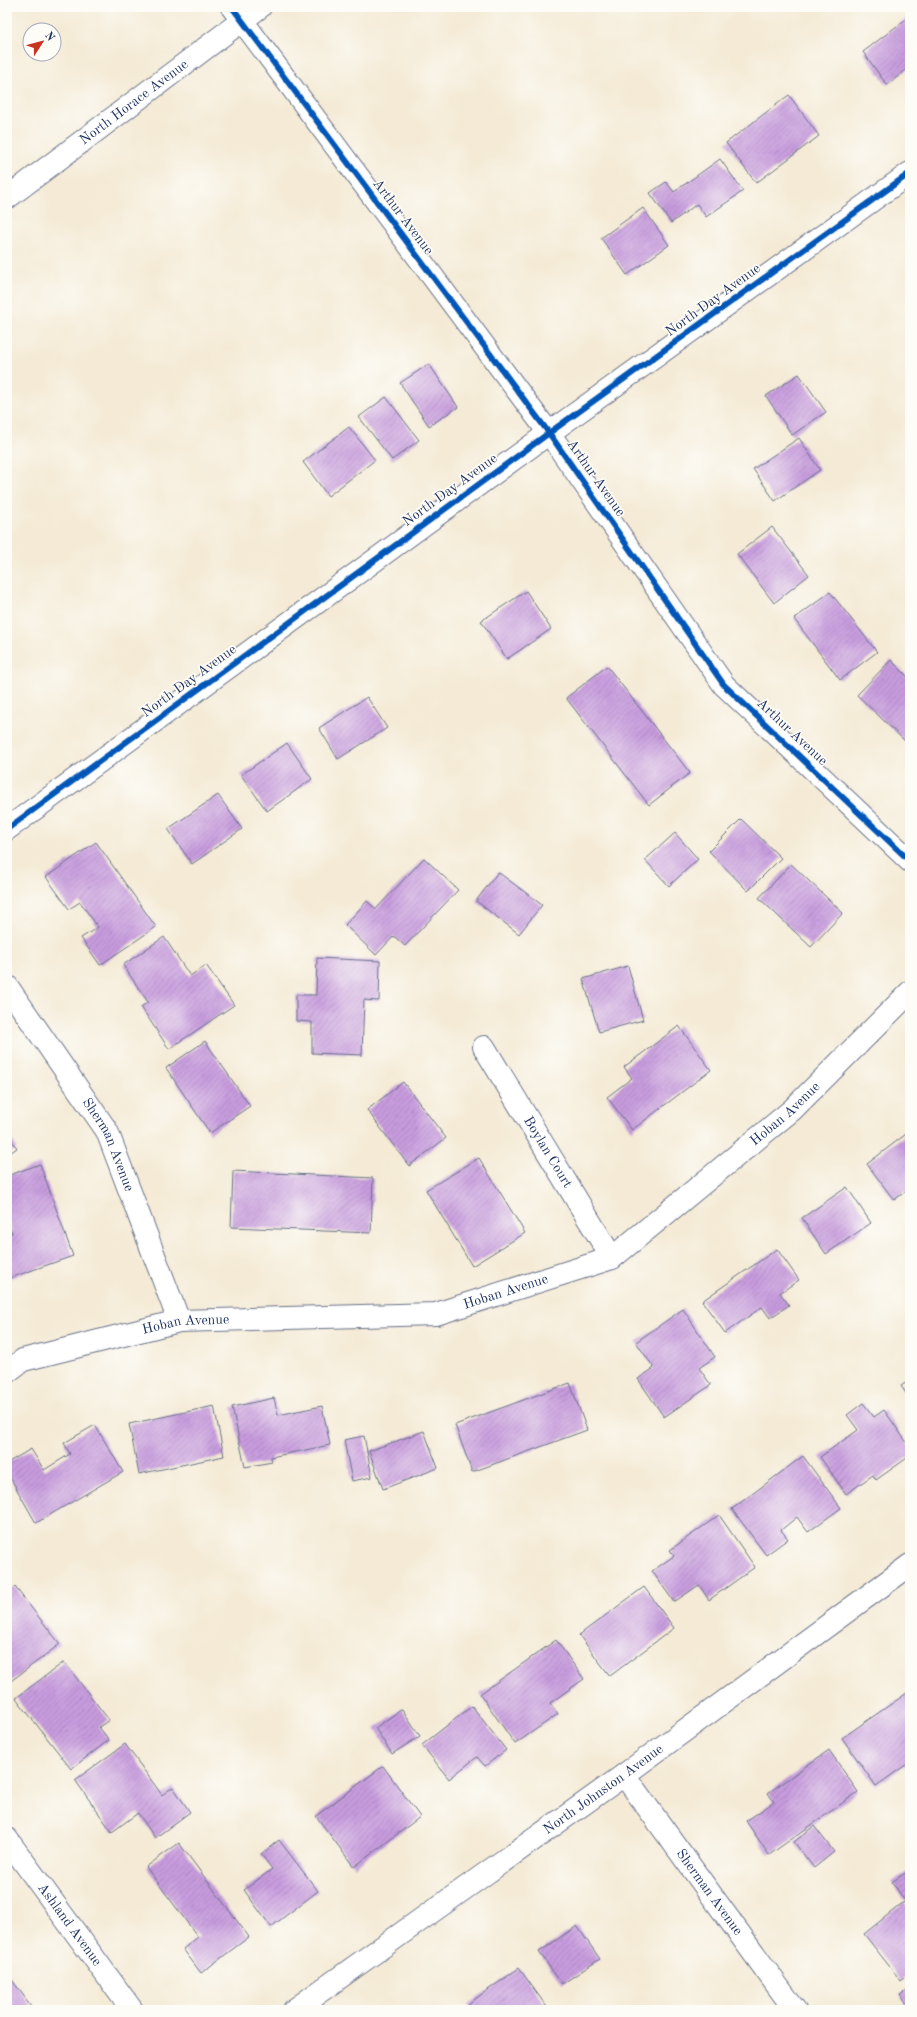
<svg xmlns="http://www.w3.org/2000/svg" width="917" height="2017" font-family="'Old Standard TT',serif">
  <defs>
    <pattern id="building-hatch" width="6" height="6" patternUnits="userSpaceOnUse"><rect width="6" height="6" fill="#c89cde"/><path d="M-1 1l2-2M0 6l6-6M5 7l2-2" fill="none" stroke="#a280b7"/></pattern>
  </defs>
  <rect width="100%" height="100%" fill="#fdfcf7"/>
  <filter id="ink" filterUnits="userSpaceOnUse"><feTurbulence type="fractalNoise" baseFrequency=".025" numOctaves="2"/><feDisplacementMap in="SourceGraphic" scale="8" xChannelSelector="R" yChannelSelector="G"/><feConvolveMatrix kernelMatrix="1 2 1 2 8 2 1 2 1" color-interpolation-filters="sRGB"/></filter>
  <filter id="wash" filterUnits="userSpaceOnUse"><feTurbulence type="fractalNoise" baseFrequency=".012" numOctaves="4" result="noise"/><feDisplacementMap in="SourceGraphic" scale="16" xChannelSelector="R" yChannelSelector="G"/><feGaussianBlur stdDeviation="0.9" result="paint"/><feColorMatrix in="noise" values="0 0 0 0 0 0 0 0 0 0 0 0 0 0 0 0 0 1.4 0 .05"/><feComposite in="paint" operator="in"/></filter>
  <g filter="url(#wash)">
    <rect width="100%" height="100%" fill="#f4ead5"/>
    <g id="blocks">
      <path fill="url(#building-hatch)" d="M 910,16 L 910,67 L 887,85 L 863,52 Z
        M 789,95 L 819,136 L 756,183 L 726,143 Z
        M 720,159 L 743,191 L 706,217 L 697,204 L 671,223 L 650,193 L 666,182 L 674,192 Z
        M 643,208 L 669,245 L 627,275 L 601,238 Z
        M 429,364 L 458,407 L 429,426 L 400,383 Z
        M 799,374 L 826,412 L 792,435 L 766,396 Z
        M 386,397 L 419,440 L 392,460 L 359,417 Z
        M 349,427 L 375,460 L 328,496 L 303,462 Z
        M 799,438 L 820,470 L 775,501 L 753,469 Z
        M 772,527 L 809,575 L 774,603 L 737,554 Z
        M 526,591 L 551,629 L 507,659 L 481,621 Z
        M 830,592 L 877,652 L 840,680 L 794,619 Z
        M 891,660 L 910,679 L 910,738 L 906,742 L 857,695 Z
        M 607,666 L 690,773 L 649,805 L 566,698 Z
        M 367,697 L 387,728 L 338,759 L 319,728 Z
        M 287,743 L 312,779 L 267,811 L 241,775 Z
        M 218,795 L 242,829 L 192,864 L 168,829 Z
        M 741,819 L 781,858 L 748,891 L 709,851 Z
        M 675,833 L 698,859 L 669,886 L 645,860 Z
        M 96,842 L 156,927 L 100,965 L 81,938 L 98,927 L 80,902 L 69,909 L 46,877 Z
        M 424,858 L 458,890 L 405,946 L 394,936 L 376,955 L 345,925 L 367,901 L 376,909 Z
        M 791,864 L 843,913 L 811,947 L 759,898 Z
        M 498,872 L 542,905 L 519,934 L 476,901 Z
        M 164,937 L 190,976 L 206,965 L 234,1005 L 169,1049 L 141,1007 L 148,1002 L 123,965 Z
        M 317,958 L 380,961 L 379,1001 L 364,1000 L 362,1055 L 312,1053 L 312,1022 L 296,1021 L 296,995 L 316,995 Z
        M 628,966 L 643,1020 L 599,1032 L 583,979 Z
        M 679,1026 L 711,1070 L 632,1130 L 607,1097 L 632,1078 L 624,1067 Z
        M 205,1041 L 250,1106 L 210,1133 L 166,1068 Z
        M 403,1082 L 446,1138 L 409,1166 L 367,1110 Z
        M 910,1131 L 910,1188 L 894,1200 L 867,1164 Z
        M 7,1133 L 17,1148 L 7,1155 Z
        M 479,1158 L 525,1233 L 472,1266 L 426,1190 Z
        M 40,1164 L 73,1256 L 7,1279 L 7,1235 L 12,1233 L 7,1218 L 7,1176 Z
        M 233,1171 L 373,1178 L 371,1233 L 231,1227 Z
        M 847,1187 L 871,1223 L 826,1254 L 802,1218 Z
        M 777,1249 L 799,1280 L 780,1293 L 789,1305 L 770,1318 L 762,1307 L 725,1333 L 702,1301 Z
        M 683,1309 L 715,1357 L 699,1368 L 711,1385 L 664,1417 L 638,1379 L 654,1368 L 636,1342 Z
        M 910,1380 L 910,1399 L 901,1386 Z
        M 570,1383 L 587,1430 L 472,1472 L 455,1425 Z
        M 274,1398 L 278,1415 L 322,1406 L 330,1445 L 271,1457 L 272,1462 L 245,1467 L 232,1407 Z
        M 863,1403 L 874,1417 L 884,1410 L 910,1447 L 910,1456 L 876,1480 L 873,1475 L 846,1494 L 820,1457 L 858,1430 L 847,1415 Z
        M 214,1406 L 224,1456 L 139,1474 L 129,1424 Z
        M 95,1425 L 123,1472 L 36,1523 L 7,1472 L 7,1463 L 31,1449 L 44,1470 L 70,1454 L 64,1443 Z
        M 424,1431 L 438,1468 L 383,1489 L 369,1451 Z
        M 364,1436 L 372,1477 L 352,1481 L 344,1440 Z
        M 803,1456 L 841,1508 L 808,1532 L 797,1517 L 781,1530 L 788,1539 L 766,1555 L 732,1509 Z
        M 719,1515 L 755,1567 L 709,1600 L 699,1585 L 674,1602 L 652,1571 L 674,1556 L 670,1550 Z
        M 15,1587 L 60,1644 L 7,1684 L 7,1593 Z
        M 644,1587 L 674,1628 L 610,1676 L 579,1635 Z
        M 556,1640 L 584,1679 L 550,1703 L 558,1714 L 515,1744 L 480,1694 Z
        M 64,1662 L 109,1720 L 99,1727 L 109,1740 L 71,1769 L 16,1698 Z
        M 910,1691 L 910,1762 L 876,1786 L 842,1738 Z
        M 472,1706 L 506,1750 L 485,1766 L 477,1757 L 449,1779 L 422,1745 Z
        M 402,1709 L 420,1736 L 392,1754 L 375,1728 Z
        M 125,1744 L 162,1795 L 173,1787 L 190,1812 L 155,1838 L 138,1813 L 112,1832 L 75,1780 Z
        M 829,1750 L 858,1792 L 769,1855 L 746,1821 L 774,1802 L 768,1793 Z
        M 383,1766 L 420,1817 L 354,1867 L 316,1816 Z
        M 814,1826 L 834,1852 L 814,1868 L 794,1842 Z
        M 279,1840 L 318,1891 L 271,1927 L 244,1890 L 272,1869 L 261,1854 Z
        M 179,1843 L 249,1937 L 201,1973 L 183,1949 L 198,1937 L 146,1867 Z
        M 910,1870 L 910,1897 L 905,1901 L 892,1882 Z
        M 904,1902 L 910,1909 L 910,1974 L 901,1981 L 864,1934 Z
        M 577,1926 L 600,1959 L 562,1984 L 539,1952 Z
        M 519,1968 L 549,2010 L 472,2010 L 468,2004 Z
        M 7,1973 L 31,2006 L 26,2010 L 7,2010 Z
        M 910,1988 L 910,2009 L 900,1995 Z"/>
    </g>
  </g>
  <g filter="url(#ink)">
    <use href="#blocks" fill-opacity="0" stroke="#677088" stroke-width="1"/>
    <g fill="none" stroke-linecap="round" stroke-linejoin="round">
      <defs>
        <g id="minor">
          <path d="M 232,7 L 549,433 L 724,685 L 910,861"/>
          <path id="s1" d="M 7,198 L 260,7"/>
          <path d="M 7,829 L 549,433 L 910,173"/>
          <path id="s2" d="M 7,986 L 107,1131 L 179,1321"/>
          <path id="s3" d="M 484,1047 L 612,1258"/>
          <path id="s4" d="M 7,1372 L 23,1360 L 179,1321 L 436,1314 L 612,1258 L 792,1110 L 910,992"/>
          <path id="s5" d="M 624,1775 L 795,2010"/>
          <path id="s6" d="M 7,1839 L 132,2010"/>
          <path id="s7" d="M 294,2010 L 624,1775 L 910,1565"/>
        </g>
      </defs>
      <use href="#minor" stroke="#677088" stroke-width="24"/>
      <use href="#minor" stroke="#fff" stroke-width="22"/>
      <defs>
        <path id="cycleway" d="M 232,7 L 549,433 L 724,685 L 910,861
          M 7,829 L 549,433 L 910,173"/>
      </defs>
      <use href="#cycleway" stroke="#fdfcf7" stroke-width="8"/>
      <use href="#cycleway" stroke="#0057b8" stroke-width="6"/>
    </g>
  </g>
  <g text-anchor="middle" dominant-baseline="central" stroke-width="3.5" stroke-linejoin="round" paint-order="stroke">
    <g font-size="14" fill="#1b2f5e" stroke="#fdfcf7">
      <text stroke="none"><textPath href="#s1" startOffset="159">North Horace Avenue</textPath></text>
      <text transform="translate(403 217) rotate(53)">Arthur Avenue</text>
      <text transform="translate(713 300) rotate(-36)">North Day Avenue</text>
      <text transform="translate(596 478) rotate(55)">Arthur Avenue</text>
      <text transform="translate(450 490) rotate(-36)">North Day Avenue</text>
      <text transform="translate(189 681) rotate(-36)">North Day Avenue</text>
      <text transform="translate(792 732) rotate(43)">Arthur Avenue</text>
      <text stroke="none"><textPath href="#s4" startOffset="848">Hoban Avenue</textPath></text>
      <text stroke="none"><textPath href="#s2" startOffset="189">Sherman Avenue</textPath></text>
      <text stroke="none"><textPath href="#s3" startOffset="123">Boylan Court</textPath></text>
      <text stroke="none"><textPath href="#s4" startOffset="511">Hoban Avenue</textPath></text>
      <text stroke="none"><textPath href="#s4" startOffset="187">Hoban Avenue</textPath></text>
      <text stroke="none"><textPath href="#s7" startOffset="380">North Johnston Avenue</textPath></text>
      <text stroke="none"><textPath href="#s5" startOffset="145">Sherman Avenue</textPath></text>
      <text stroke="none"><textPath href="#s6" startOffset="106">Ashland Avenue</textPath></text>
    </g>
  </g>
  <rect width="917" height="2017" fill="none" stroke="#fdfcf7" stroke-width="24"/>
  <g transform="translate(42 42) rotate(54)"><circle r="19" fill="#fdfcf7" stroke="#a3aaba"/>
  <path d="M0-3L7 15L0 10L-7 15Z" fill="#c8321e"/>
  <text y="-6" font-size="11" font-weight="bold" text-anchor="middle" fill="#1b2f5e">N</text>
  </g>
</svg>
